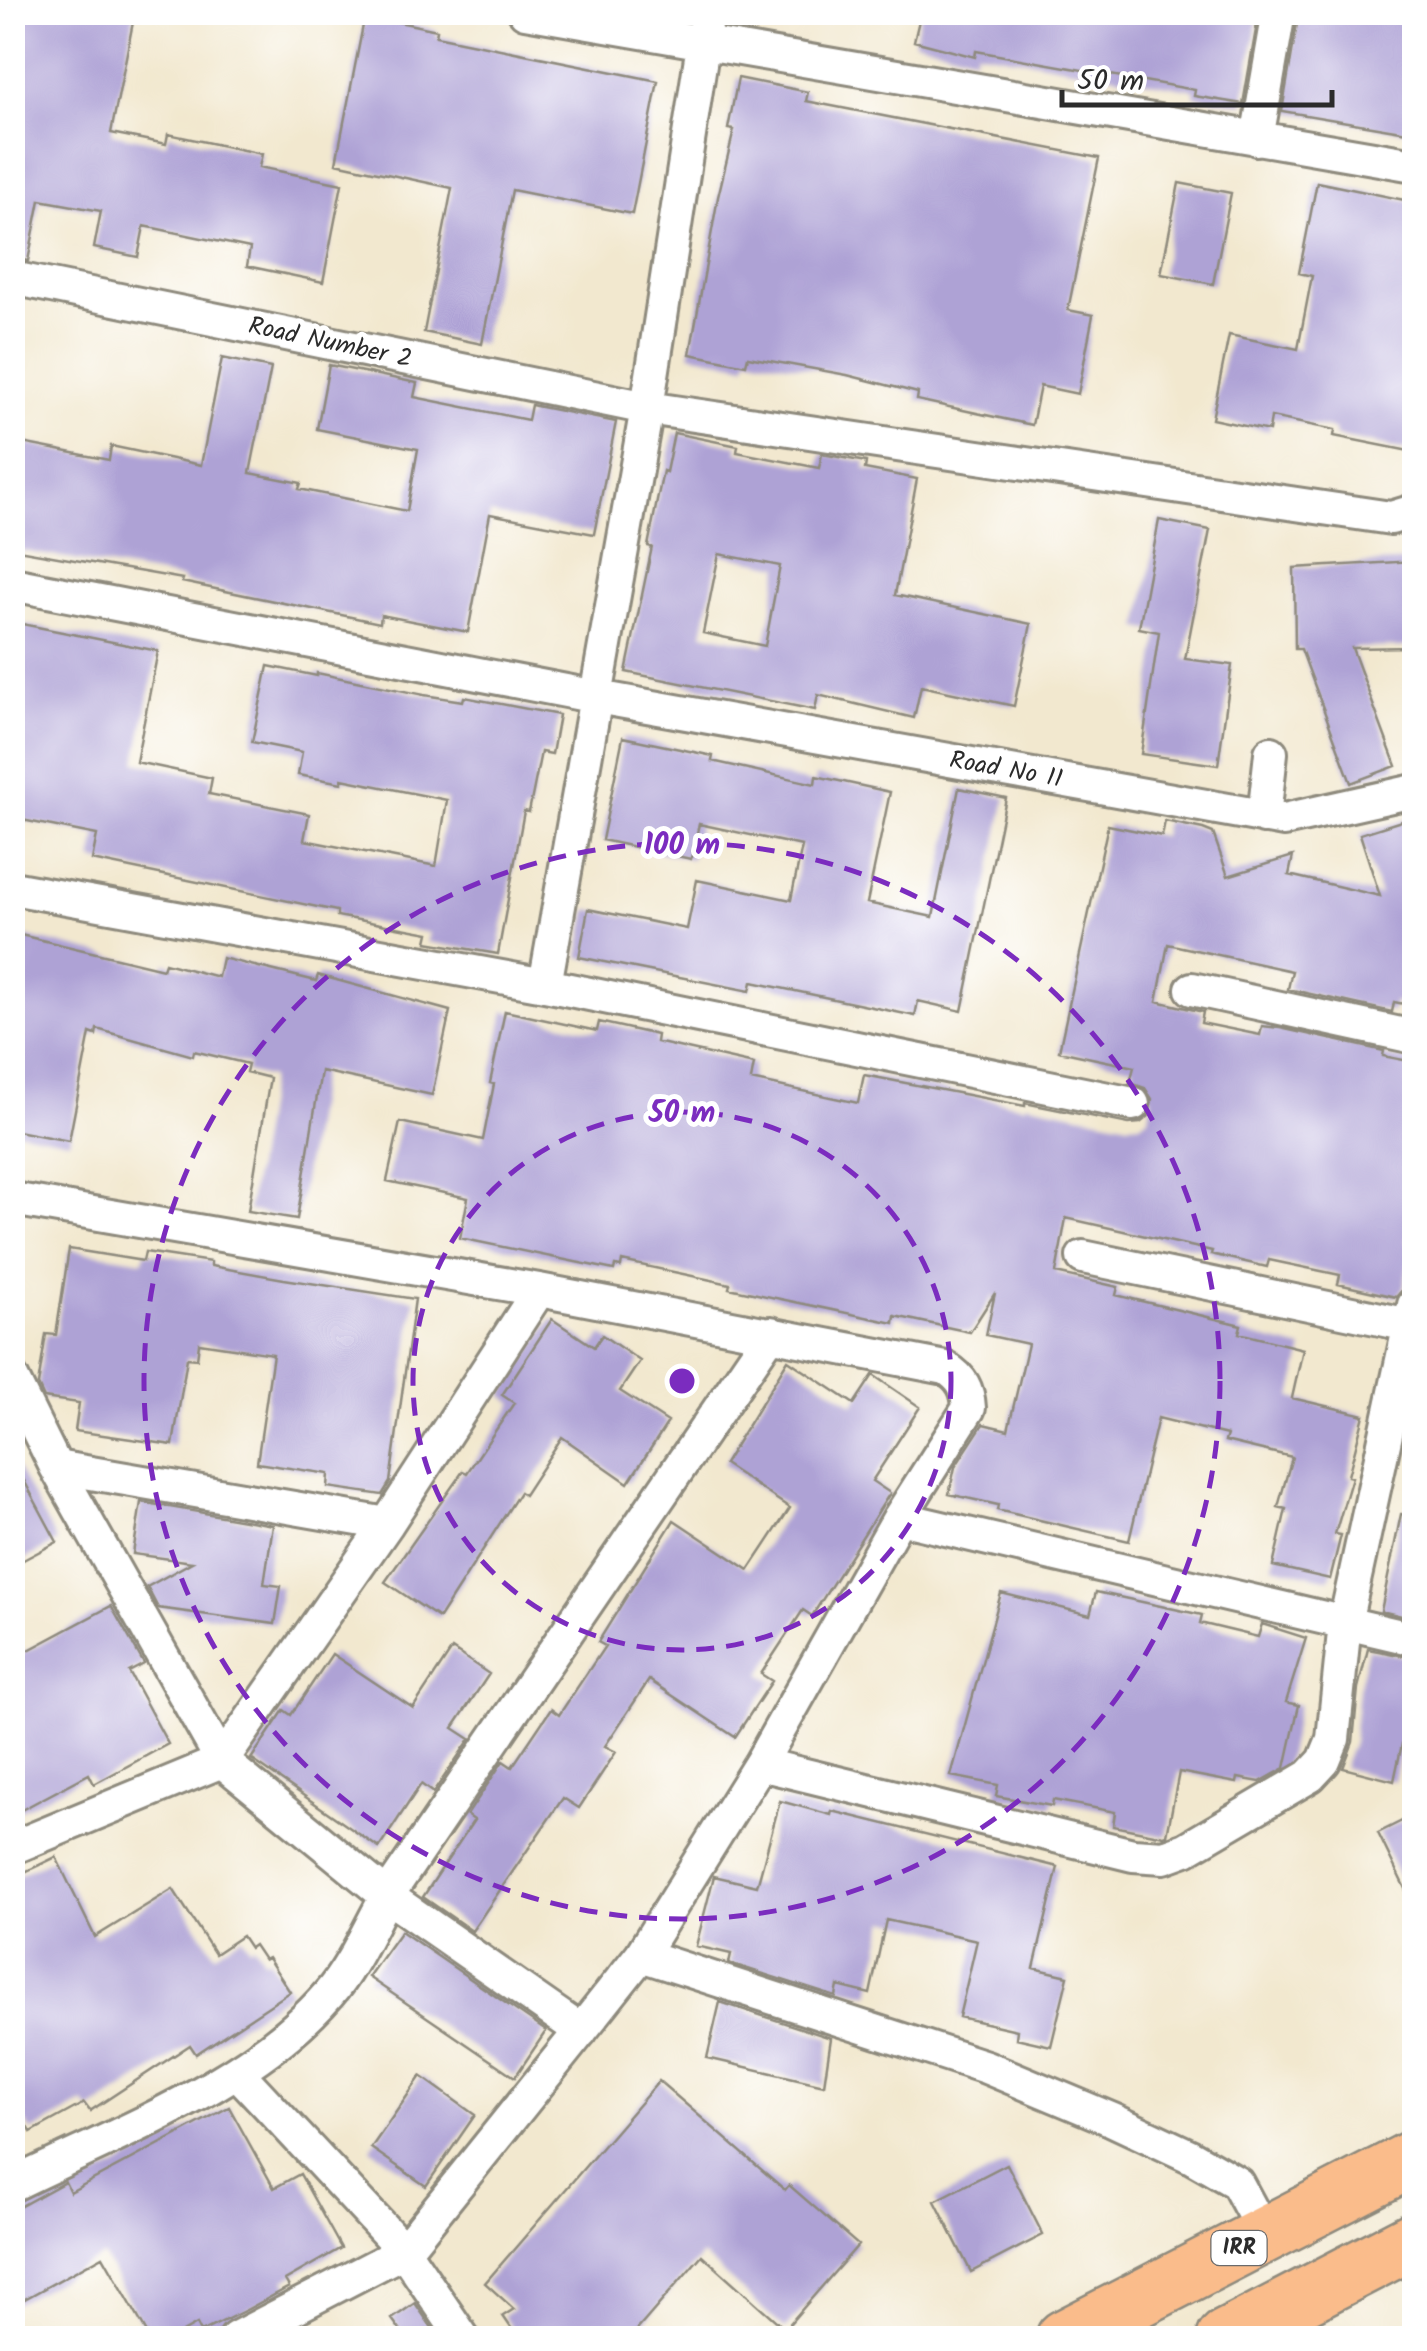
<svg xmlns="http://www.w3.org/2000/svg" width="1427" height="2351" font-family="Kalam,sans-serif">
  <rect width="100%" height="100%" fill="#fff"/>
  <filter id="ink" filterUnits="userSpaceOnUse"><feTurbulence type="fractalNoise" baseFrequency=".01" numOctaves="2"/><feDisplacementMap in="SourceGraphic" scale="20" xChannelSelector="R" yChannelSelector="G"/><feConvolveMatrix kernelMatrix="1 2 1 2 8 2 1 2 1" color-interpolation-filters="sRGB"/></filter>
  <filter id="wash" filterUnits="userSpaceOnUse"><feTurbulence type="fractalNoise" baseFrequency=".0048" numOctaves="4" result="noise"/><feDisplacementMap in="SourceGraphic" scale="40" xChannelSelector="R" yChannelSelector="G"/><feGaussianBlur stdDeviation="2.25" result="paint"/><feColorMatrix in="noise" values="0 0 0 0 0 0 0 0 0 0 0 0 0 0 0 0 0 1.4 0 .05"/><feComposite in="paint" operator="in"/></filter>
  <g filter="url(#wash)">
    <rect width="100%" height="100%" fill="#f2e8cf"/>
    <g id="blocks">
      <path fill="#aea2d5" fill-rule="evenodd" d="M 12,12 L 135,12 L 111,133 L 166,144 L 168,134 L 262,154 L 259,167 L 342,184 L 323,282 L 247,266 L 250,248 L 144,226 L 138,257 L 94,248 L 101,211 L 40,200 L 28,261 L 12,258 Z
        M 921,12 L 1259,12 L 1243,104 L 1194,96 L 1195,90 L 976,51 L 975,57 L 914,41 Z
        M 1299,12 L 1414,12 L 1414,81 L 1407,132 L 1282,111 Z
        M 365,15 L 437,30 L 436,36 L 658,81 L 632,214 L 512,190 L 482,344 L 424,332 L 452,188 L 336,163 Z
        M 738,78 L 808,92 L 806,101 L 1099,158 L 1068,310 L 1093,315 L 1078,394 L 1040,386 L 1032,425 L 917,400 L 918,393 L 847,375 L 748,357 L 746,365 L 690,354 L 718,197 L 734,130 L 728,129 Z
        M 1317,182 L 1414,202 L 1414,452 L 1334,436 L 1335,430 L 1271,417 L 1269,431 L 1212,419 L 1229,335 L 1298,349 L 1312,276 L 1299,273 Z
        M 1179,183 L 1231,193 L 1213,284 L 1161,274 Z
        M 222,358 L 271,368 L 250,473 L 301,483 L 299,489 L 407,511 L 418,449 L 317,429 L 329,365 L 417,383 L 414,397 L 528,420 L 531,405 L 616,422 L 594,534 L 490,514 L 468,632 L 381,615 L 380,623 L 182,582 L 183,579 L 12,549 L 12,441 L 109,460 L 111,446 L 201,465 Z
        M 674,433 L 738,446 L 737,452 L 819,468 L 822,454 L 866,462 L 865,469 L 917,479 L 895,595 L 1031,624 L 1014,706 L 921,686 L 914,718 L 818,695 L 815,710 L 626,672 L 652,547 L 648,546 L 663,471 L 666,472 ZM 719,554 L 780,566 L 765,646 L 703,633 Z
        M 1159,520 L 1210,530 L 1185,659 L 1232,665 L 1218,765 L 1141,754 L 1159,632 L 1139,628 Z
        M 1414,561 L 1414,647 L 1352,648 L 1396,766 L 1351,783 L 1301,649 L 1295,649 L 1294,568 Z
        M 12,622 L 158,651 L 136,762 L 212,778 L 209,794 L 309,814 L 304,840 L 436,866 L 447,800 L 342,779 L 342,783 L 298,775 L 302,752 L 252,742 L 268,666 L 317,676 L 317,673 L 424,695 L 463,701 L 464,697 L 559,715 L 552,754 L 541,752 L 529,812 L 524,811 L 498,954 L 427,942 L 429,933 L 337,916 L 337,911 L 92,860 L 97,835 L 12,818 Z
        M 623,737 L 713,756 L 712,761 L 815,784 L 816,776 L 890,792 L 867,903 L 933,917 L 959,788 L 1006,798 L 962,1011 L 918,1001 L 915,1016 L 752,982 L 750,991 L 579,957 L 588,909 L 687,929 L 697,880 L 791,900 L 802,846 L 699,824 L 691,859 L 602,840 Z
        M 1414,817 L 1414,1006 L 1394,1002 L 1392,1012 L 1288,989 L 1292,971 L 1168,944 L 1157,1001 L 1203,1012 L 1201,1023 L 1260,1035 L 1262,1026 L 1280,1028 L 1384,1051 L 1383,1056 L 1414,1062 L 1414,1206 L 1407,1243 L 1413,1244 L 1403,1289 L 1396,1297 L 1338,1284 L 1340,1275 L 1269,1260 L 1267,1267 L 1211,1254 L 1212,1251 L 1066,1218 L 1056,1273 L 1118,1287 L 1116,1295 L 1241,1325 L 1239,1333 L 1303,1349 L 1292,1398 L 1364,1415 L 1348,1476 L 1352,1477 L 1335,1534 L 1341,1535 L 1330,1579 L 1273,1566 L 1286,1509 L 1278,1507 L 1292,1457 L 1225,1441 L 1227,1435 L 1158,1418 L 1129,1541 L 997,1510 L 998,1505 L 949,1494 L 955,1467 L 983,1424 L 1008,1430 L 1028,1344 L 986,1335 L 995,1293 L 970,1332 L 895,1316 L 894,1323 L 729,1288 L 730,1284 L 622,1261 L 621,1267 L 615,1266 L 614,1270 L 460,1238 L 468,1198 L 387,1181 L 400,1122 L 483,1140 L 494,1084 L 490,1083 L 505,1011 L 597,1031 L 599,1022 L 657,1035 L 656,1042 L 754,1064 L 751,1080 L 858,1103 L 864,1075 L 1025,1106 L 1025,1103 L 1129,1124 L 1140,1123 L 1149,1116 L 1152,1099 L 1145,1088 L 1130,1083 L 1134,1067 L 1059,1051 L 1108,825 L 1162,836 L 1165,821 L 1203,829 L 1213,833 L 1228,876 L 1293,856 L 1289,875 L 1380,896 L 1360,834 Z
        M 12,933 L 163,969 L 165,963 L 218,977 L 222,958 L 316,981 L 318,975 L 450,1011 L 432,1095 L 321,1071 L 297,1219 L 248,1211 L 270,1078 L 246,1072 L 248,1064 L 194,1051 L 193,1056 L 97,1029 L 96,1035 L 90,1033 L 69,1141 L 12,1130 Z
        M 69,1249 L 143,1261 L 145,1252 L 211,1262 L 211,1266 L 284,1279 L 415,1299 L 390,1482 L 382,1495 L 328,1487 L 329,1474 L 257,1463 L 273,1354 L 199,1343 L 197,1359 L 187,1358 L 173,1445 L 75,1431 L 79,1403 L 44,1398 L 38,1385 L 46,1334 L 56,1335 Z
        M 552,1319 L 594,1347 L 602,1335 L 640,1361 L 620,1391 L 668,1422 L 628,1483 L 562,1437 L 524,1495 L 520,1492 L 439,1618 L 385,1582 L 463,1471 L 467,1473 L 514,1403 L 502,1395 Z
        M 788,1360 L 854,1404 L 873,1375 L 920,1407 L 872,1481 L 890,1493 L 812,1616 L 803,1610 L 761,1674 L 772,1681 L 735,1737 L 649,1680 L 605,1746 L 616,1752 L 579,1808 L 563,1798 L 472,1931 L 423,1897 L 474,1820 L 467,1815 L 503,1761 L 512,1767 L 551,1709 L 559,1715 L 605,1646 L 598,1642 L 674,1520 L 749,1570 L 790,1508 L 724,1464 Z
        M 12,1458 L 57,1542 L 12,1566 Z
        M 141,1502 L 273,1525 L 264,1584 L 281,1586 L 275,1624 L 158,1608 L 147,1587 L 192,1562 L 133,1554 Z
        M 1401,1514 L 1414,1515 L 1414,1619 L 1381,1611 Z
        M 1096,1592 L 1202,1615 L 1200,1623 L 1258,1637 L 1262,1624 L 1306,1638 L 1286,1702 L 1299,1705 L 1285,1768 L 1260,1782 L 1238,1778 L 1237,1783 L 1179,1772 L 1167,1835 L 1164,1836 L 1113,1826 L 1115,1812 L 1053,1800 L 1052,1806 L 996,1796 L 998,1785 L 951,1776 L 1001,1593 L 1090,1615 Z
        M 111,1606 L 144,1664 L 129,1672 L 168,1744 L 94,1784 L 89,1774 L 12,1815 L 12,1659 Z
        M 452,1649 L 489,1674 L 453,1728 L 470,1739 L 433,1793 L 421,1784 L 379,1848 L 251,1759 L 284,1710 L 291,1715 L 332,1654 L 413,1708 Z
        M 1368,1649 L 1414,1658 L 1414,1688 L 1394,1781 L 1343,1768 L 1353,1742 L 1358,1688 Z
        M 780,1801 L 831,1815 L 832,1811 L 1058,1867 L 1034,1968 L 1068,1976 L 1051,2046 L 1016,2038 L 1017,2030 L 959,2017 L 977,1940 L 886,1920 L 870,1994 L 838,1986 L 836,1997 L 729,1963 L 731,1954 L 696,1946 L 714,1876 L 757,1886 Z
        M 1414,1815 L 1414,1907 L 1378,1833 Z
        M 56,1857 L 95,1937 L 173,1889 L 215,1954 L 242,1936 L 250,1948 L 254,1945 L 264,1960 L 268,1958 L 290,1992 L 196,2054 L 190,2045 L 90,2111 L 84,2103 L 31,2132 L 12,2098 L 12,1878 Z
        M 401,1931 L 546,2031 L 515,2077 L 368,1977 Z
        M 720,2002 L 831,2038 L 824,2085 L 707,2058 Z
        M 421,2076 L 475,2115 L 426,2186 L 371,2148 Z
        M 659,2081 L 785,2190 L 789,2185 L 858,2245 L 785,2329 L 702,2255 L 630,2338 L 518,2338 L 503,2316 L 514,2309 L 485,2283 Z
        M 229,2107 L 274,2188 L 300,2174 L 341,2248 L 285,2280 L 289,2287 L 248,2309 L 201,2332 L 197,2324 L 172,2338 L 150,2338 L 103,2256 L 12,2306 L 12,2211 L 65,2182 L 70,2192 Z
        M 1007,2164 L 1043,2235 L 971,2272 L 935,2201 Z
        M 415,2303 L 439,2338 L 406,2338 L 392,2319 Z"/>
    </g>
  </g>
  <g filter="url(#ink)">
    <use href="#blocks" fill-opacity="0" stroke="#8e8a7d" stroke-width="2.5"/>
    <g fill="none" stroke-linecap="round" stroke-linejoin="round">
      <defs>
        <path id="minor" d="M 525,12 L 1414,165
          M 1257,139 L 1279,12
          M 12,278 L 647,408 L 1391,518 L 1414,511
          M 12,584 L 597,697 L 1284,820 L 1414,791
          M 1264,817 L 1271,753
          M 12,888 L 545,985 L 1133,1104
          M 545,985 L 647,408 L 708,12
          M 1192,989 L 1414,1037
          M 12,1199 L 539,1290 L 946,1368 C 962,1378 968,1389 969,1408 L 899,1518 L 760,1764 L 641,1955 L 595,2013 L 404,2251 L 236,2338
          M 1083,1257 L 1414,1326
          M 12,1378 L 56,1467 L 222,1761 L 387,1896 L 581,2031
          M 56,1467 L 387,1524
          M 899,1518 L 1414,1639
          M 760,1764 L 1133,1855 L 1164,1857 L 1186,1849 L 1310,1776 L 1324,1761 L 1333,1739 L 1345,1623 L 1414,1305
          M 12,1848 L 222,1761 L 387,1524 L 539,1290
          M 641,1955 L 986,2067 L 1113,2120 L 1190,2156 L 1237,2183 L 1265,2235
          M 238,2073 L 404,2251 L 463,2338
          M 12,2185 C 117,2133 251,2084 328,1995 C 352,1968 369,1928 387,1896 L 771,1333"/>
        <path id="trunk" d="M 1064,2338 L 1414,2158
          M 1225,2338 L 1414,2240"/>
      </defs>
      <use href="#minor" stroke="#8e8a7d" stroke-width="38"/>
      <use href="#trunk" stroke="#8e8a7d" stroke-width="60"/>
      <use href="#minor" stroke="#fff" stroke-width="32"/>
      <use href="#trunk" stroke="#fabc8b" stroke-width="55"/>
    </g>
  </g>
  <g fill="none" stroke="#7b2cbf" stroke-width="5" stroke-dasharray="18 12">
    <circle cx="682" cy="1381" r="269"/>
    <circle cx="682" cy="1381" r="538"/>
  </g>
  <g text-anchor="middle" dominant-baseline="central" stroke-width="10" stroke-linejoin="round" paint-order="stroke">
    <rect fill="#fff" stroke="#6b6b6b" stroke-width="2.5" x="1211.5" y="2231" width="55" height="34" rx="8"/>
    <g font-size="22" font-weight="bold" fill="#2b2b2b">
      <text x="1239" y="2248">IRR</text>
    </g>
    <g font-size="25" fill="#2b2b2b" stroke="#fff">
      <text transform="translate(330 343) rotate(12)">Road Number 2</text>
      <text transform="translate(1006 770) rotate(10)">Road No 11</text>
    </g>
  </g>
  <circle cx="682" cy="1381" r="15" fill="#7b2cbf" stroke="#fff" stroke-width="5"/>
  <g font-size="30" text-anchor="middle" font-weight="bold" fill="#7b2cbf" stroke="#fff" stroke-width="10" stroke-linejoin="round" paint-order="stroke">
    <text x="682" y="854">100 m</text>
    <text x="682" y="1122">50 m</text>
  </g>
  <rect width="1427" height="2351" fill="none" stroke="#fff" stroke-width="50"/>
  <path d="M1062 90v15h270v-15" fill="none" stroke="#2b2b2b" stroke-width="5"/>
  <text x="1077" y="90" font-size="30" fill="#2b2b2b" stroke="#ffffff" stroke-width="8" paint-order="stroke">50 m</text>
</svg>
